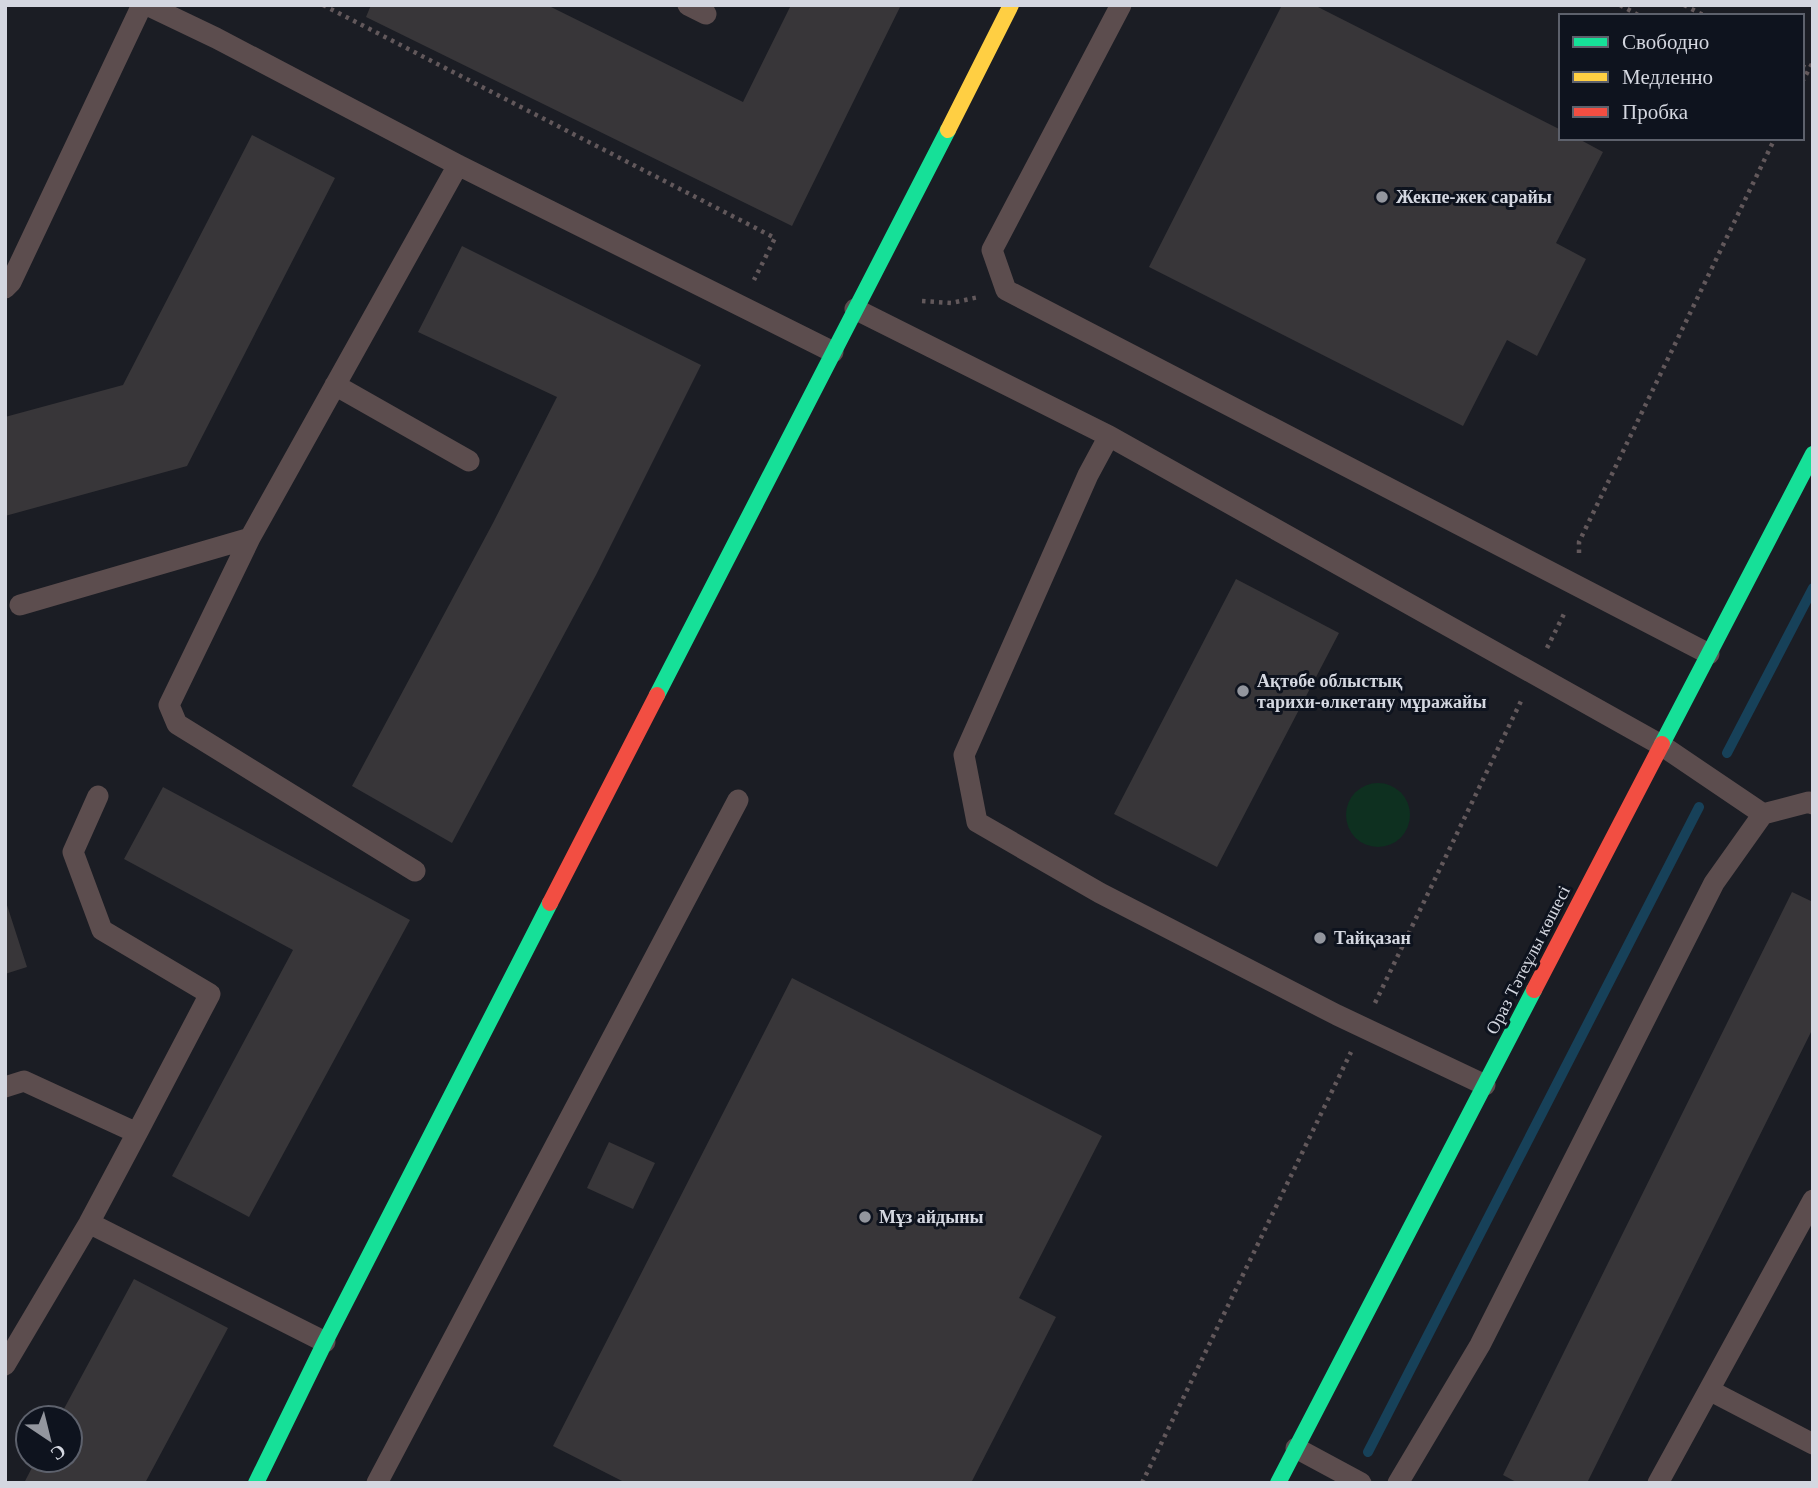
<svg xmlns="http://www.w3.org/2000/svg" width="1818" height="1488" font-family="Georgia,serif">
  <rect width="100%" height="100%" fill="#1b1d24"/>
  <path fill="#0e3020" d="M1346 815a32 32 0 1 1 64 0a32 32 0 1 1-64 0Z"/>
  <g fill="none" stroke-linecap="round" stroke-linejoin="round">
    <path stroke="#174159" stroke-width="10" d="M 1727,753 L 1813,588
      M 1368,1452 L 1699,807"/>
  </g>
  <path fill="#383639" d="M 371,5 L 547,5 L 743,102 L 791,5 L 901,5 L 792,226 L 366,17 Z
    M 1282,5 L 1314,5 L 1561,130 L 1561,138 L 1577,138 L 1603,152 L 1556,243 L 1586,259 L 1537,356 L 1507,340 L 1463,426 L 1149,267 Z
    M 252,135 L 335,178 L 187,466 L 5,516 L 5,417 L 123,385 Z
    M 462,246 L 701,365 L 596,575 L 452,843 L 352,786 L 493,523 L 557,397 L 418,332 Z
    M 1236,579 L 1339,633 L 1217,867 L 1114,814 Z
    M 163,787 L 410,920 L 249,1217 L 172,1176 L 293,950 L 124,859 Z
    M 1792,892 L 1813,902 L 1813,1028 L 1587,1483 L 1518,1483 L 1503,1475 Z
    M 5,899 L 27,967 L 5,974 Z
    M 792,978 L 1102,1136 L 1019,1298 L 1056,1317 L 971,1483 L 626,1483 L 553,1446 Z
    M 609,1142 L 655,1163 L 633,1209 L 587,1188 Z
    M 134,1279 L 228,1328 L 145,1483 L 24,1483 L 36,1460 L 70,1460 L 70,1418 L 59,1418 Z"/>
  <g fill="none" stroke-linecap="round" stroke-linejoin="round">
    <path stroke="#62585b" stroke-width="4.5" stroke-dasharray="3.5 5" stroke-linecap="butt" d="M 323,5 L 775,238 L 754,280
      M 1620,5 L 1640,16
      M 1684,5 L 1705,16
      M 1802,66 L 1809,69
      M 1802,82 L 1813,62
      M 922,301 L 951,303 L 979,297
      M 1579,553 L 1579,542 L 1775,138
      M 1547,648 L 1565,612
      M 1375,1003 L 1522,699
      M 1142,1483 L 1351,1052"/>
    <path stroke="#5c4d4e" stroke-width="21" d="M 147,5 L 216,38 L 458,165 L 833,352
      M 688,5 L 706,14
      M 1121,5 L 992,250 L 1006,290 L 1709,654
      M 5,288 L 11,282 L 142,5
      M 855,309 L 1109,436
      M 335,385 L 469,461
      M 20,605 L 250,538
      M 98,796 L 73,852 L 102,930 L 210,994 L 137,1133
      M 415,871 L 177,724 L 169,705 L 250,538 L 458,165
      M 1485,1085 L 1337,1015 L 1100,893 L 977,822 L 964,755 L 1088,475 L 1109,436 L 1661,745 L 1763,814
      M 5,1087 L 24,1081 L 137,1133 L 89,1223 L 5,1365
      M 89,1223 L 325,1342
      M 1709,1390 L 1813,1200
      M 1296,1448 L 1361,1483
      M 377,1483 L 738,800
      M 1398,1483 L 1480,1345 L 1714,883 L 1763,814 L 1809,802 L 1813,804
      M 1658,1483 L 1709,1390 L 1813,1444"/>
    <path stroke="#16e098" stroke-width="16" d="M 657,695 L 948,130
      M 1662,744 L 1813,454
      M 256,1483 L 325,1342 L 550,903
      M 1278,1483 L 1534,990"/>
    <path stroke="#ffcf43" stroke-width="16" d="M 948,130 L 1011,5"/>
    <path stroke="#f24e42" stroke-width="16" d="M 550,903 L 657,695
      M 1534,990 L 1662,744"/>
  </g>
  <g fill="#93969e" stroke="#0e131e" stroke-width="2.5">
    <circle cx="1382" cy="197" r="7"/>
    <circle cx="1243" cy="691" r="7"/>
    <circle cx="1320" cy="938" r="7"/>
    <circle cx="865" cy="1217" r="7"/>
  </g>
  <g text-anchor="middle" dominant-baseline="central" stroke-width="6" stroke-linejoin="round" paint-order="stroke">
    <g font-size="18" font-weight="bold" fill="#d4d7e0" stroke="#0e131e" text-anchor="start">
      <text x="1396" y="197">Жекпе-жек сарайы</text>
      <text x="1257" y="681">Ақтөбе облыстық<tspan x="1257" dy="21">тарихи-өлкетану мұражайы</tspan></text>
      <text x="1334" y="938">Тайқазан</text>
      <text x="879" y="1217">Мұз айдыны</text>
    </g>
    <g font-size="18" fill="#d4d7e0" stroke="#0e131e">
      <text transform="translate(1528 960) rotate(-63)">Ораз Тәтеұлы көшесі</text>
    </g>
  </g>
  <rect width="1818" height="1488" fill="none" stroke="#d4d7e0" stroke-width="14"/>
  <rect x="1559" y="14" width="245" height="126" fill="#0e131e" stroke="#5d616c" stroke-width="2"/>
  <rect x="1573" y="37" width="35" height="10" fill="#16e098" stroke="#5d616c" stroke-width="2"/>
  <text x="1622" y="49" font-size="21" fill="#d4d7e0">Свободно</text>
  <rect x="1573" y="72" width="35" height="10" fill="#ffcf43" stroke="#5d616c" stroke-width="2"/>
  <text x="1622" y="84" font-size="21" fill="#d4d7e0">Медленно</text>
  <rect x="1573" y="107" width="35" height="10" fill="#f24e42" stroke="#5d616c" stroke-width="2"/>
  <text x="1622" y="119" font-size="21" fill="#d4d7e0">Пробка</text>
  <g transform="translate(49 1439) rotate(145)"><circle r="33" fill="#0e131e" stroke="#5d616c" stroke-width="2"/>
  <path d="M0-5L12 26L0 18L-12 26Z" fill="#93969e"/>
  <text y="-10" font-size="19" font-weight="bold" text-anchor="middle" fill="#d4d7e0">С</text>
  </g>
</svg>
